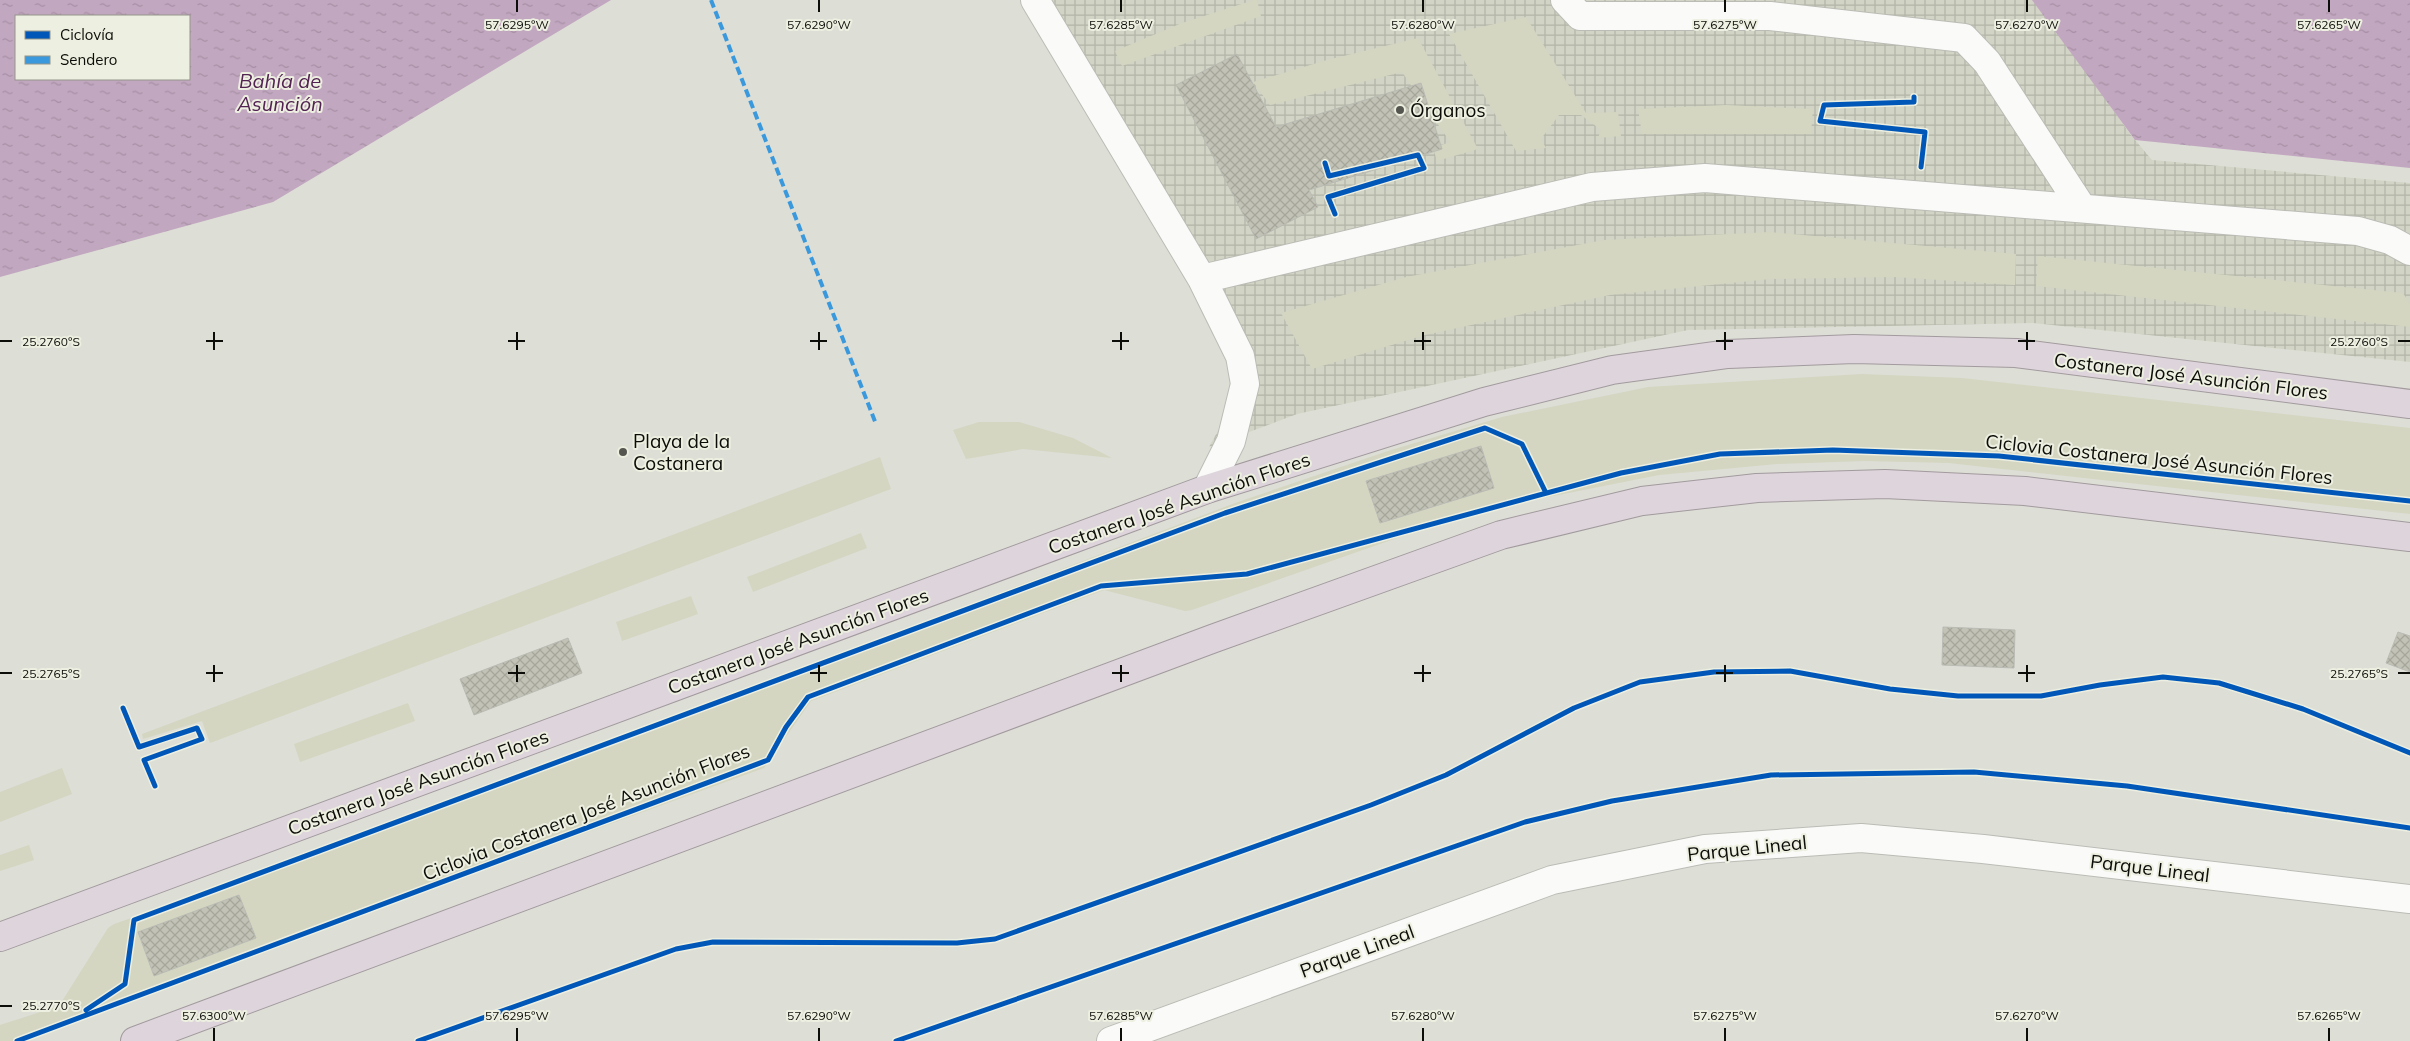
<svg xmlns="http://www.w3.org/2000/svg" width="2410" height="1041" font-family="Mulish,sans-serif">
  <defs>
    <pattern id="industrial-grid" width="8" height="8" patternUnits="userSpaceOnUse" patternTransform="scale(1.25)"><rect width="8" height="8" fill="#d2d4c5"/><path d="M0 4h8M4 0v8" fill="none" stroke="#b3b5a8"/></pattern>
    <pattern id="water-ripples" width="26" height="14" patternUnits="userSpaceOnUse" patternTransform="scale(1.25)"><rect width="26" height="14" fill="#c2a7c0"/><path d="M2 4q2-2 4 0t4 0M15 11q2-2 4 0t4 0" fill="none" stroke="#a68fa4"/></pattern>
    <pattern id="building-cross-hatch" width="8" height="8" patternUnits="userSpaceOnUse" patternTransform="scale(1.25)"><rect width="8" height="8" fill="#c2c3b6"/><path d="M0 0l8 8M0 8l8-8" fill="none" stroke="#a6a69b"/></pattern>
  </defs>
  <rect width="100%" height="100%" fill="#ddded6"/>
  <path fill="url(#industrial-grid)" d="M 1023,0 L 2037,0 L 2130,134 L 2152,160 L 2410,183 L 2410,362 L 2033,323 L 1688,330 L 1297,414 L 1209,447 L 1249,376 Z"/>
  <path fill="#d4d6c1" d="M 1254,0 L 1257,0 L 1261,16 L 1122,66 L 1115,51 L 1182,23 Z
    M 1526,17 L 1586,113 L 1618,112 L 1621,136 L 1598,138 L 1601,130 L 1581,115 L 1559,115 L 1541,139 L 1546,148 L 1516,151 L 1449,34 Z
    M 1418,38 L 1478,149 L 1437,161 L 1433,148 L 1450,142 L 1402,72 L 1270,105 L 1253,82 L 1327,60 Z
    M 1726,105 L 1813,109 L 1811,134 L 1642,134 L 1638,109 Z
    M 1770,232 L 2016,254 L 2015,285 L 1894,277 L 1771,279 L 1610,295 L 1425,335 L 1312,369 L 1281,313 L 1406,277 L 1604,240 Z
    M 2038,256 L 2403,293 L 2410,304 L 2410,327 L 2036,286 Z
    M 1862,374 L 1962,378 L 2410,428 L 2410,514 L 1949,463 L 1865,461 L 1777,464 L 1659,475 L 1533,500 L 1417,531 L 1192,610 L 1185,611 L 1104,590 L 811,701 L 764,768 L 313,932 L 27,1041 L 0,1041 L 0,1025 L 59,1006 L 108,928 L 114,924 L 286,865 L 1235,503 L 1388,451 L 1502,417 L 1648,387 Z
    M 979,422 L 1019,422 L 1073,438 L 1112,458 L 1023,449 L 966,459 L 953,430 Z
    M 880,457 L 891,489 L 210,743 L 202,721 L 143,739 L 142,734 Z
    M 861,533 L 867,548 L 753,592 L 747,577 Z
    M 691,596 L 698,614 L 622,641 L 616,622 Z
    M 408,703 L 415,721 L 300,762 L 294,744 Z
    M 62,768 L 72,794 L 0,822 L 0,792 Z
    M 29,845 L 34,860 L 0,871 L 0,855 Z"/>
  <path fill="url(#water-ripples)" fill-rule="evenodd" d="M 0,0 L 611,0 L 273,202 L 0,277 ZM 189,16 L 189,79 L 16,79 L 16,16 Z
    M 2032,0 L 2410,0 L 2410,168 L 2135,140 Z"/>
  <path fill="url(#building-cross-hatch)" stroke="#babbb4" d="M 1237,54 L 1276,127 L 1421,83 L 1442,149 L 1309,190 L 1318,207 L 1256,239 L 1176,85 Z
    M 1481,446 L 1494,488 L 1380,523 L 1366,481 Z
    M 1943,627 L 2015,630 L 2014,668 L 1942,665 Z
    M 2398,632 L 2410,636 L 2410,672 L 2386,663 Z
    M 568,638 L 582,673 L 474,715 L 460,679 Z
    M 239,895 L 256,938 L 154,976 L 138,932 Z"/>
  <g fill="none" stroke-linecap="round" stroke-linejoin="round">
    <defs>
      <path id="minor" d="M 1035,0 L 1202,279 L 1240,356 L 1245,384 L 1231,441 L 1207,489
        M 1565,0 L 1580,16 L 1770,16 L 1964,38 L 1987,62 L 2082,208
        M 1202,279 L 1592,187 L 1705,178 L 2358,231 L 2390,240 L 2410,251
        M 1111,1041 L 1552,880 L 1705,849 L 1861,838 L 1983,849 L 2410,899"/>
      <path id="highway" d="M 0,937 L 1207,489 L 1484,402 L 1612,370 L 1728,354 L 1854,349 L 2016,353 L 2410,404
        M 135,1041 L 1212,639 L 1501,535 L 1642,501 L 1757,488 L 1885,484 L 2025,491 L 2410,537"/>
    </defs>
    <use href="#minor" stroke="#bcbcb6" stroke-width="30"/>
    <use href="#highway" stroke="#a29a9e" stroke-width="30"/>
    <use href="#minor" stroke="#fafaf9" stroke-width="28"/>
    <use href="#highway" stroke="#ddd5db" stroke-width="28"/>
    <path stroke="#3a99dd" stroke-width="4" stroke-dasharray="8 4" stroke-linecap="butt" d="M 711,0 L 876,424"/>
    <defs>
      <path id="cycleway" d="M 1914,97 L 1914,102 L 1824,105 L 1820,121 L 1925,132 L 1921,167
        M 1325,163 L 1329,176 L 1418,155 L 1424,168 L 1328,197 L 1335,214
        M 123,708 L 139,747 L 197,728 L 202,739 L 144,760 L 155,786
        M 86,1010 L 125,984 L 134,920 L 1225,513 L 1485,428 L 1522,444 L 1546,493
        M 17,1041 L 768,760 L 786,727 L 808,697 L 1101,586 L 1247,574 L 1621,473 L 1720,454 L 1833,450 L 1999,456 L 2410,501
        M 418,1041 L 676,949 L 713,942 L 957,943 L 995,939 L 1371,805 L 1446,775 L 1574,708 L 1640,682 L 1714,672 L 1790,671 L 1890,689 L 1958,696 L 2041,696 L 2100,685 L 2163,677 L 2219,683 L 2303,709 L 2410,753
        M 896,1041 L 1525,822 L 1612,801 L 1771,775 L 1974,772 L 2127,786 L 2410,828"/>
    </defs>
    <use href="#cycleway" stroke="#edefe0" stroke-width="8"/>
    <use href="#cycleway" stroke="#0057b8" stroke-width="5"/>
  </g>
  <path fill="none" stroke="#0c0d08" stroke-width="2" d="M 517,0 L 517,12M 819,0 L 819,12M 1121,0 L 1121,12M 1423,0 L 1423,12M 1725,0 L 1725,12M 2027,0 L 2027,12M 2329,0 L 2329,12M 214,332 L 214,350M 517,332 L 517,350M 819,332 L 819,350M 1121,332 L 1121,350M 1423,332 L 1423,350M 1725,332 L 1725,350M 2027,332 L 2027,350M 0,341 L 12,341M 206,341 L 223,341M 508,341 L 525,341M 810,341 L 827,341M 1112,341 L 1129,341M 1414,341 L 1431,341M 1716,341 L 1733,341M 2018,341 L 2035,341M 2398,341 L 2410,341M 214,665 L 214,682M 517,665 L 517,682M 819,665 L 819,682M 1121,665 L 1121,682M 1423,665 L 1423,682M 1725,665 L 1725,682M 2027,665 L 2027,682M 0,673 L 12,673M 206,673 L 223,673M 508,673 L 525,673M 810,673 L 827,673M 1112,673 L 1129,673M 1414,673 L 1431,673M 1716,673 L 1733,673M 2018,673 L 2035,673M 2398,673 L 2410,673M 0,1006 L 12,1006M 214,1028 L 214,1041M 517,1028 L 517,1041M 819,1028 L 819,1041M 1121,1028 L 1121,1041M 1423,1028 L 1423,1041M 1725,1028 L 1725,1041M 2027,1028 L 2027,1041M 2329,1028 L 2329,1041"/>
  <g fill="#555650" stroke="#edefe0" stroke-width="2">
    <circle cx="1400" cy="110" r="5"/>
    <circle cx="623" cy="452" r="5"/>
  </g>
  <g text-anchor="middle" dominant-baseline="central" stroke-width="4" stroke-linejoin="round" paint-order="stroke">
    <g font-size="19" fill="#0c0d08" stroke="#edefe0" text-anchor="start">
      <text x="1410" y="110">Órganos</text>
      <text x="633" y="441">Playa de la<tspan x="633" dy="22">Costanera</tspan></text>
    </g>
    <g font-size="19" fill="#0c0d08" stroke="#edefe0">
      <text transform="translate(2191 376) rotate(7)">Costanera José Asunción Flores</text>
      <text transform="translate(2159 459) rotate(6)">Ciclovia Costanera José Asunción Flores</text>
      <text transform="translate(1179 503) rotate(-19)">Costanera José Asunción Flores</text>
      <text transform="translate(798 641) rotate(-20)">Costanera José Asunción Flores</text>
      <text transform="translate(418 782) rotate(-20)">Costanera José Asunción Flores</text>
      <text transform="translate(586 812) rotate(-21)">Ciclovia Costanera José Asunción Flores</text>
      <text transform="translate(1747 848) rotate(-6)">Parque Lineal</text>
      <text transform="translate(2150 868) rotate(7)">Parque Lineal</text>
      <text transform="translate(1357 951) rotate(-20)">Parque Lineal</text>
    </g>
    <g font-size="20" font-style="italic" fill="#522252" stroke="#edefe0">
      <text x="280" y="80">Bahía de<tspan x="280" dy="23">Asunción</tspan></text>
    </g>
  </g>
  <g font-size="12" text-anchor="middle" fill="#0c0d08" stroke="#edefe0" stroke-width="4" stroke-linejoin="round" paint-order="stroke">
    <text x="517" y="29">57.6295°W</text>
    <text x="819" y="29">57.6290°W</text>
    <text x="1121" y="29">57.6285°W</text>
    <text x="1423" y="29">57.6280°W</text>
    <text x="1725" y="29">57.6275°W</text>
    <text x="2027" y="29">57.6270°W</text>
    <text x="2329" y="29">57.6265°W</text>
    <text x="51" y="346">25.2760°S</text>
    <text x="2359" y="346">25.2760°S</text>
    <text x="51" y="678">25.2765°S</text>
    <text x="2359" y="678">25.2765°S</text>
    <text x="51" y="1010">25.2770°S</text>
    <text x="214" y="1020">57.6300°W</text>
    <text x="517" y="1020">57.6295°W</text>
    <text x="819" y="1020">57.6290°W</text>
    <text x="1121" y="1020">57.6285°W</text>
    <text x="1423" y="1020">57.6280°W</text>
    <text x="1725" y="1020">57.6275°W</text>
    <text x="2027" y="1020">57.6270°W</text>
    <text x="2329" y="1020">57.6265°W</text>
  </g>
  <rect x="15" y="15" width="175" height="65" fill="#edefe0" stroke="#93958a"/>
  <rect x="25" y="31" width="25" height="8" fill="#0057b8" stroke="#93958a"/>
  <text x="60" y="40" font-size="15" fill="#0c0d08">Ciclovía</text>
  <rect x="25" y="56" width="25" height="8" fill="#3a99dd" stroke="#93958a"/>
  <text x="60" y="65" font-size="15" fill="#0c0d08">Sendero</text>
</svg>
